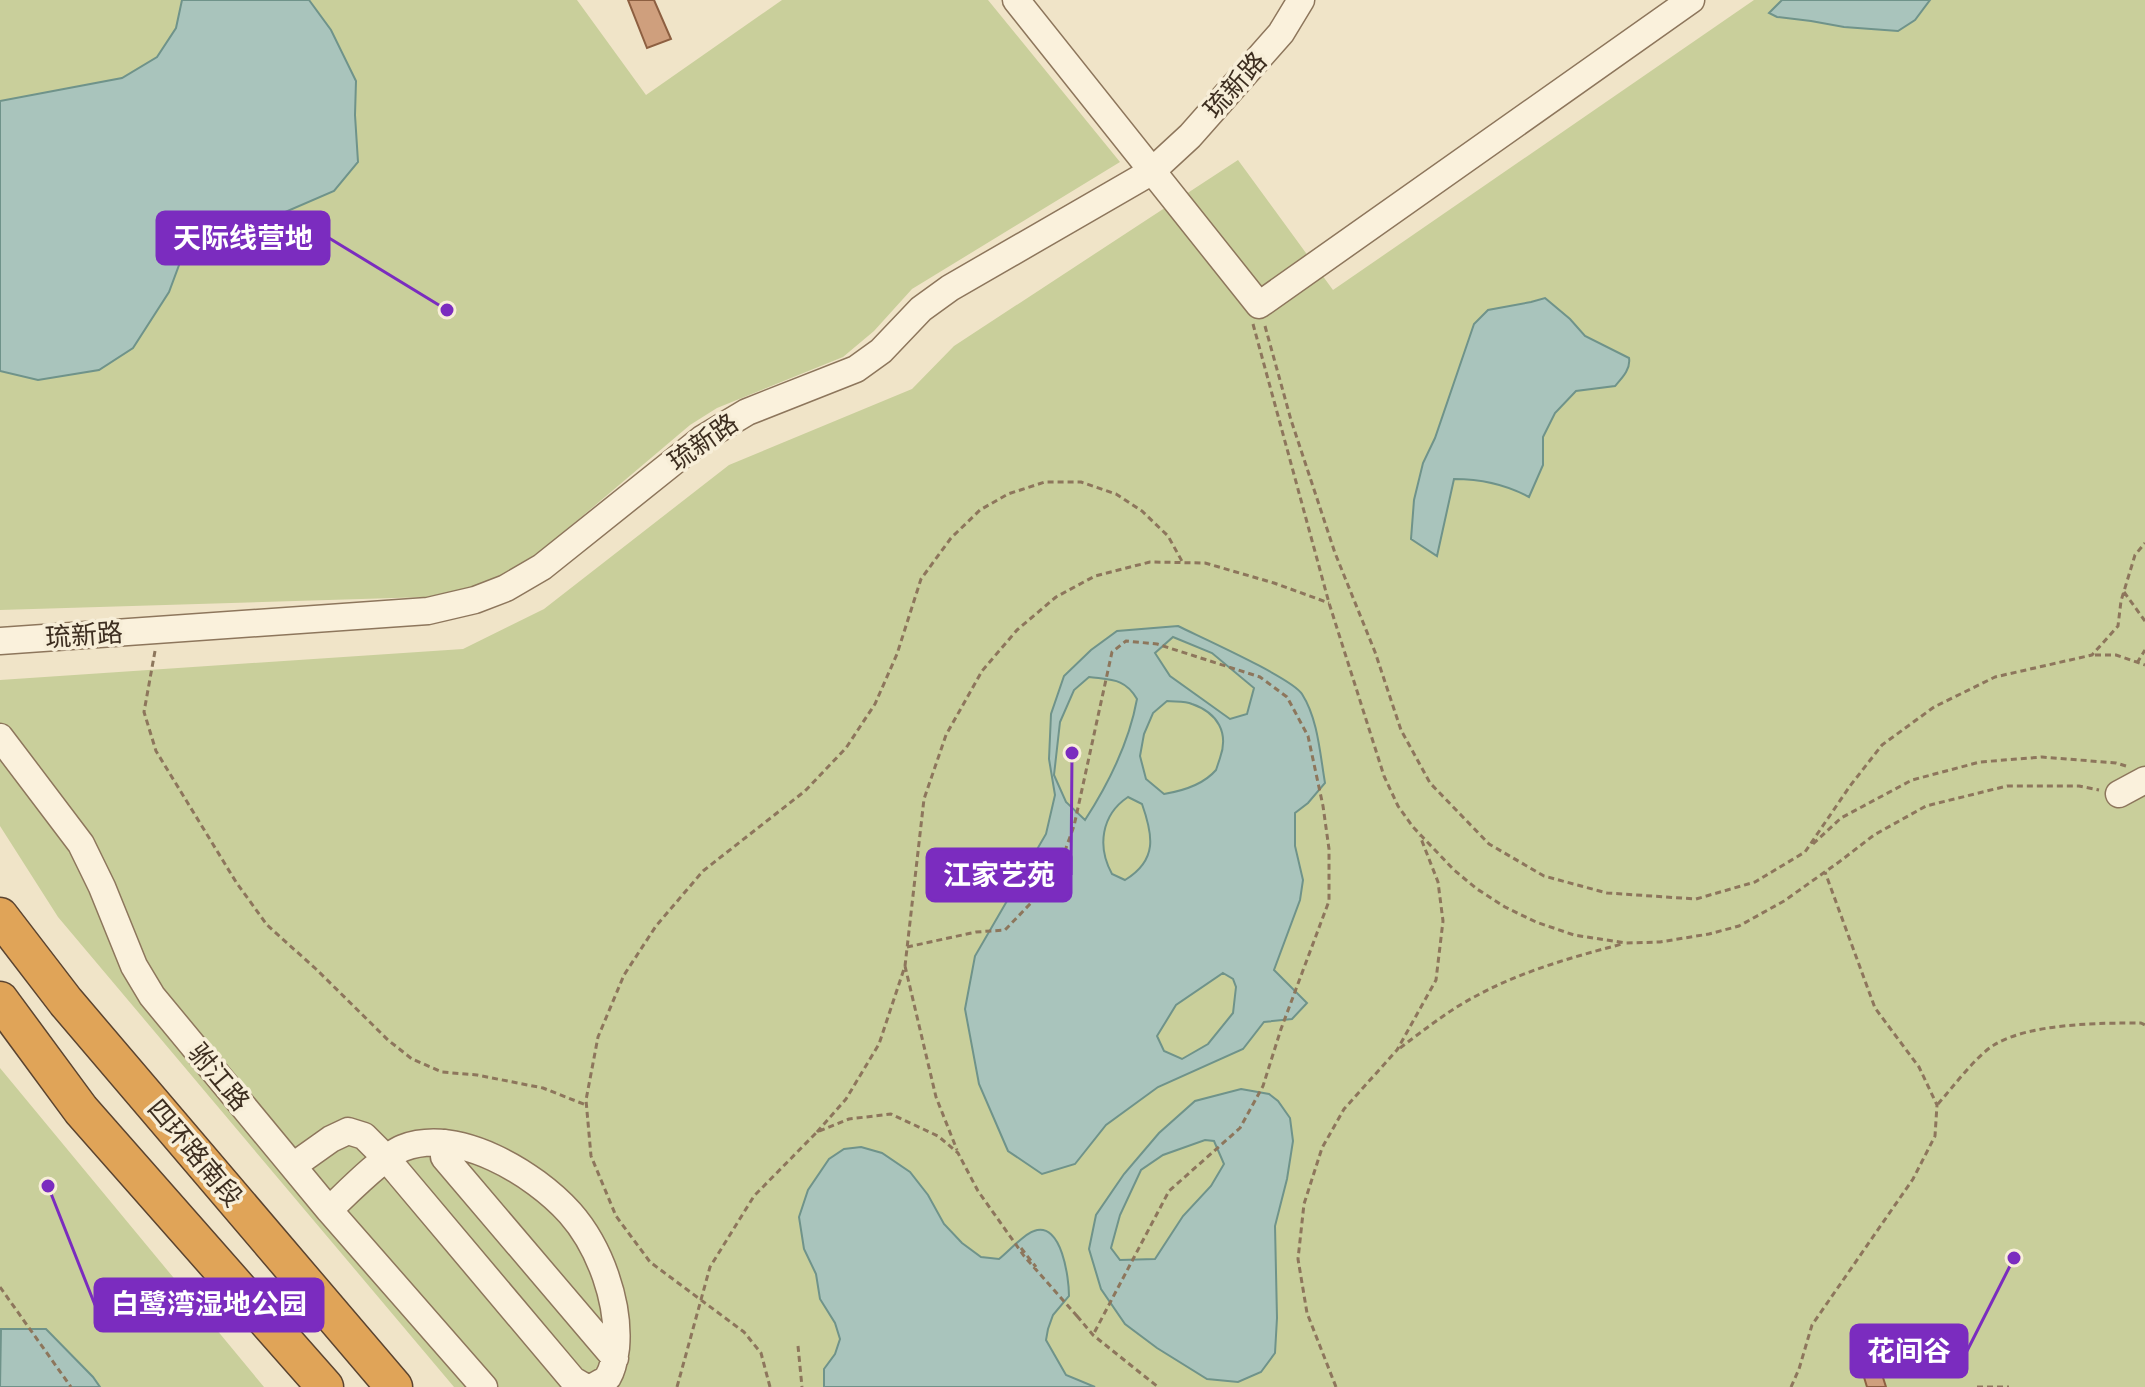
<svg xmlns="http://www.w3.org/2000/svg" width="2145" height="1387" font-family="'Roboto Serif','Noto Sans SC',serif">
  <rect width="100%" height="100%" fill="#f0e4c8"/>
  <path fill="#c9cf9b" d="M 0,0 L 577,0 L 646,95 L 782,0 L 988,0 L 1120,162 L 912,289 L 874,331 L 843,357 L 717,408 L 690,425 L 560,535 L 537,557 L 506,576 L 475,588 L 427,597 L 0,610 Z
    M 1754,0 L 2145,0 L 2145,1387 L 454,1387 L 58,917 L 0,826 L 0,680 L 463,649 L 544,609 L 729,465 L 912,389 L 954,346 L 1238,160 L 1333,290 Z
    M 0,1068 L 264,1387 L 0,1387 Z"/>
  <path fill="#a9c4bc" stroke="#6f938a" stroke-width="2" fill-rule="evenodd" d="M 182,0 L 309,0 L 331,30 L 356,81 L 355,115 L 358,162 L 334,191 L 283,213 L 215,221 L 185,249 L 169,292 L 133,348 L 99,370 L 38,380 L 0,371 L 0,101 L 122,78 L 157,57 L 176,28 Z
    M 1782,0 L 1930,0 L 1915,20 L 1898,31 L 1844,27 L 1811,21 L 1777,17 L 1769,13 Z
    M 1545,298 L 1570,319 L 1585,336 L 1629,358 C 1631,369 1622,378 1615,386 L 1576,391 L 1555,413 L 1543,437 L 1543,465 L 1529,497 C 1505,484 1481,479 1454,479 L 1437,556 L 1411,539 L 1414,500 L 1423,463 L 1435,438 L 1474,324 L 1488,310 L 1531,302 Z
    M 1178,626 C 1200,637 1292,678 1302,694 C 1318,719 1320,754 1325,783 L 1308,803 L 1295,813 L 1295,846 L 1303,880 L 1300,900 L 1274,970 L 1307,1003 L 1292,1019 L 1264,1022 L 1243,1049 L 1158,1087 L 1106,1125 L 1075,1164 L 1042,1174 L 1008,1151 L 979,1084 L 965,1009 L 975,956 L 1046,834 L 1055,795 L 1049,759 L 1051,714 L 1064,676 L 1091,650 L 1117,631 ZM 1173,637 L 1212,653 L 1254,688 L 1247,714 L 1230,719 L 1170,676 L 1155,653 ZM 1089,677 C 1111,680 1125,678 1137,699 C 1129,743 1109,783 1085,820 L 1066,802 L 1054,775 L 1060,722 L 1074,690 ZM 1167,701 C 1175,702 1185,701 1192,704 C 1218,713 1229,733 1220,758 C 1219,761 1217,767 1216,770 C 1204,784 1182,791 1164,794 L 1146,779 L 1140,756 L 1144,734 L 1153,713 ZM 1128,797 L 1142,804 C 1153,835 1158,860 1125,880 L 1112,874 C 1097,847 1101,815 1128,797 ZM 1223,973 L 1233,979 L 1236,987 L 1233,1013 L 1208,1044 L 1182,1059 L 1164,1051 L 1157,1036 L 1176,1005 Z
    M 1241,1089 L 1269,1094 L 1278,1101 L 1290,1118 L 1293,1141 L 1287,1179 L 1275,1226 L 1277,1318 L 1275,1353 L 1261,1372 L 1238,1382 L 1207,1379 L 1157,1348 L 1125,1324 L 1101,1289 L 1089,1249 L 1096,1215 L 1124,1174 L 1159,1133 L 1195,1101 ZM 1205,1140 L 1214,1141 L 1224,1164 L 1211,1186 L 1183,1216 L 1155,1259 L 1120,1260 L 1111,1248 L 1120,1215 L 1141,1170 L 1163,1155 Z
    M 861,1147 L 882,1153 L 910,1172 L 928,1195 L 944,1224 L 962,1243 L 981,1257 L 999,1259 C 1008,1252 1025,1233 1034,1231 C 1062,1221 1069,1279 1069,1296 L 1053,1315 L 1048,1329 L 1046,1340 L 1066,1375 L 1095,1387 L 824,1387 L 824,1369 L 835,1354 L 840,1339 L 835,1323 L 820,1299 L 816,1274 L 804,1249 L 799,1217 L 808,1190 L 829,1159 L 844,1149 Z
    M 1,1329 L 46,1329 L 93,1377 L 100,1387 L 0,1387 Z"/>
  <path fill="#cf9f7d" stroke="#8d5f41" stroke-width="2" d="M 628,0 L 654,0 L 671,39 L 647,48 Z
    M 1874,1349 L 1886,1387 L 1867,1387 L 1857,1354 Z"/>
  <g fill="none" stroke-linecap="round" stroke-linejoin="round">
    <defs>
      <path id="minor" d="M 1016,0 L 1259,305 L 1691,0
        M 0,641 L 428,611 L 475,600 L 506,588 L 542,567 L 702,439 L 747,412 L 856,369 L 881,351 L 921,309 L 950,288 L 1151,172 L 1190,136 L 1281,33 L 1301,0
        M 0,737 L 81,844 L 102,887 L 134,966 L 152,996 L 329,1210 L 484,1387
        M 2119,794 L 2145,780
        M 445,1143 L 444,1157 L 615,1358
        M 293,1166 L 331,1139 L 348,1131 L 364,1136 L 386,1158 L 573,1380 L 585,1387
        M 329,1210 C 346,1194 383,1156 403,1148 C 458,1127 534,1173 570,1213 C 600,1247 620,1303 616,1348 C 615,1356 613,1369 608,1377 C 605,1381 597,1384 593,1387"/>
      <path id="highway" d="M 0,916 L 66,1002 L 394,1387
        M 0,1000 L 81,1110 L 325,1387"/>
    </defs>
    <use href="#minor" stroke="#8d765c" stroke-width="29"/>
    <use href="#highway" stroke="#5b4430" stroke-width="39"/>
    <path stroke="#8d765c" stroke-width="3" stroke-dasharray="6 4" stroke-linecap="butt" d="M 1253,324 L 1329,603 L 1384,776 L 1398,806 L 1413,827 L 1454,870 L 1477,889 L 1505,907 L 1536,922 L 1574,935 L 1626,943 L 1660,942 L 1709,934 L 1739,926 L 1784,901 L 1839,862 L 1874,835 L 1926,806 L 2007,786 L 2079,786 L 2099,790
      M 1265,326 L 1291,420 L 1335,553 L 1375,652 L 1401,730 L 1430,783 L 1489,844 L 1544,876 L 1607,893 L 1696,899 L 1755,882 L 1805,852 L 1850,786 L 1882,745 L 1934,707 L 1995,677 L 2092,655 L 2118,626 L 2121,601 L 2135,555 L 2145,543
      M 2124,592 L 2145,621
      M 155,651 L 144,712 L 156,751 L 236,882 L 267,925 L 316,969 L 388,1040 L 412,1059 L 442,1072 L 477,1075 L 543,1088 L 586,1105
      M 2095,655 L 2116,655 L 2145,665
      M 2137,663 L 2145,650
      M 1813,844 L 1841,818 L 1912,780 L 1980,762 L 2042,757 L 2116,763 L 2126,766
      M 907,947 L 976,932 L 1005,930 L 1055,878 L 1074,826 L 1112,652 L 1126,641 L 1157,644 L 1260,677 L 1287,697 L 1308,736 L 1323,806 L 1329,849 L 1329,901 L 1281,1029 L 1263,1086 L 1240,1128 L 1169,1191 L 1093,1335
      M 905,966 L 936,1097 L 957,1150
      M 1400,1048 C 1424,1030 1449,1010 1476,996 C 1522,971 1573,957 1622,944
      M 1938,1104 C 1952,1088 1977,1055 1994,1045 C 2030,1023 2100,1023 2141,1023 L 2145,1025
      M 817,1132 L 846,1099 L 879,1044 L 905,966 L 924,799 L 946,735 L 982,671 L 1017,630 L 1056,597 L 1095,576 L 1150,562 L 1205,563 L 1274,583 L 1329,603
      M 1021,1248 L 1036,1267
      M 0,1287 L 71,1387
      M 1077,1316 L 1093,1335 L 1158,1387
      M 798,1346 L 802,1387
      M 677,1387 L 710,1267 L 754,1196 L 817,1132 L 849,1119 L 891,1114 L 938,1136 L 958,1153 L 978,1191 L 1024,1256 L 1077,1316
      M 770,1387 L 761,1353 L 744,1332 L 650,1262 L 616,1216 L 591,1156 L 586,1100 L 598,1037 L 624,975 L 656,926 L 703,871 L 805,791 L 846,748 L 875,704 L 897,654 L 921,579 L 951,538 L 980,510 L 1008,494 L 1045,482 L 1081,482 L 1116,494 L 1142,511 L 1168,536 L 1183,563
      M 1336,1387 L 1307,1313 L 1298,1259 L 1304,1204 L 1322,1148 L 1344,1109 L 1397,1050 L 1436,980 L 1443,921 L 1438,882 L 1420,836
      M 1791,1387 L 1799,1369 L 1812,1325 L 1913,1179 L 1935,1136 L 1937,1105 L 1919,1067 L 1875,1008 L 1825,872
      M 1977,1387 L 2009,1387"/>
    <use href="#minor" stroke="#faf1dc" stroke-width="26"/>
    <use href="#highway" stroke="#e0a458" stroke-width="36"/>
  </g>
  <g text-anchor="middle" dominant-baseline="central" stroke-width="7" stroke-linejoin="round" paint-order="stroke">
    <g font-size="26" fill="#3d2e20" stroke="#f7eed8">
      <text transform="translate(1235 85) rotate(-48)">琉新路</text>
      <text transform="translate(703 442) rotate(-35)">琉新路</text>
      <text transform="translate(84 635) rotate(-4)">琉新路</text>
      <text transform="translate(219 1077) rotate(50)">驸江路</text>
      <text transform="translate(195 1153) rotate(50)">四环路南段</text>
    </g>
  </g>
  <path fill="none" stroke="#7b2cbf" stroke-width="3" d="M447 310L329 238M1072 753L1071 875M48 1186L95 1305M2014 1258L1967 1351"/>
  <g fill="#7b2cbf" stroke="#f7eed8" stroke-width="3">
    <circle cx="447" cy="310" r="8"/>
    <circle cx="1072" cy="753" r="8"/>
    <circle cx="48" cy="1186" r="8"/>
    <circle cx="2014" cy="1258" r="8"/>
  </g>
  <g fill="#7b2cbf" stroke="#7b2cbf" stroke-width="3">
    <rect x="157" y="212" width="172" height="52" rx="8"/>
    <rect x="927" y="849" width="144" height="52" rx="8"/>
    <rect x="95" y="1279" width="228" height="52" rx="8"/>
    <rect x="1851" y="1325" width="116" height="52" rx="8"/>
  </g>
  <g font-size="28" text-anchor="middle" font-weight="bold" fill="#fff">
    <text x="243" y="248">天际线营地</text>
    <text x="999" y="885">江家艺苑</text>
    <text x="209" y="1314">白鹭湾湿地公园</text>
    <text x="1909" y="1361">花间谷</text>
  </g>
</svg>
